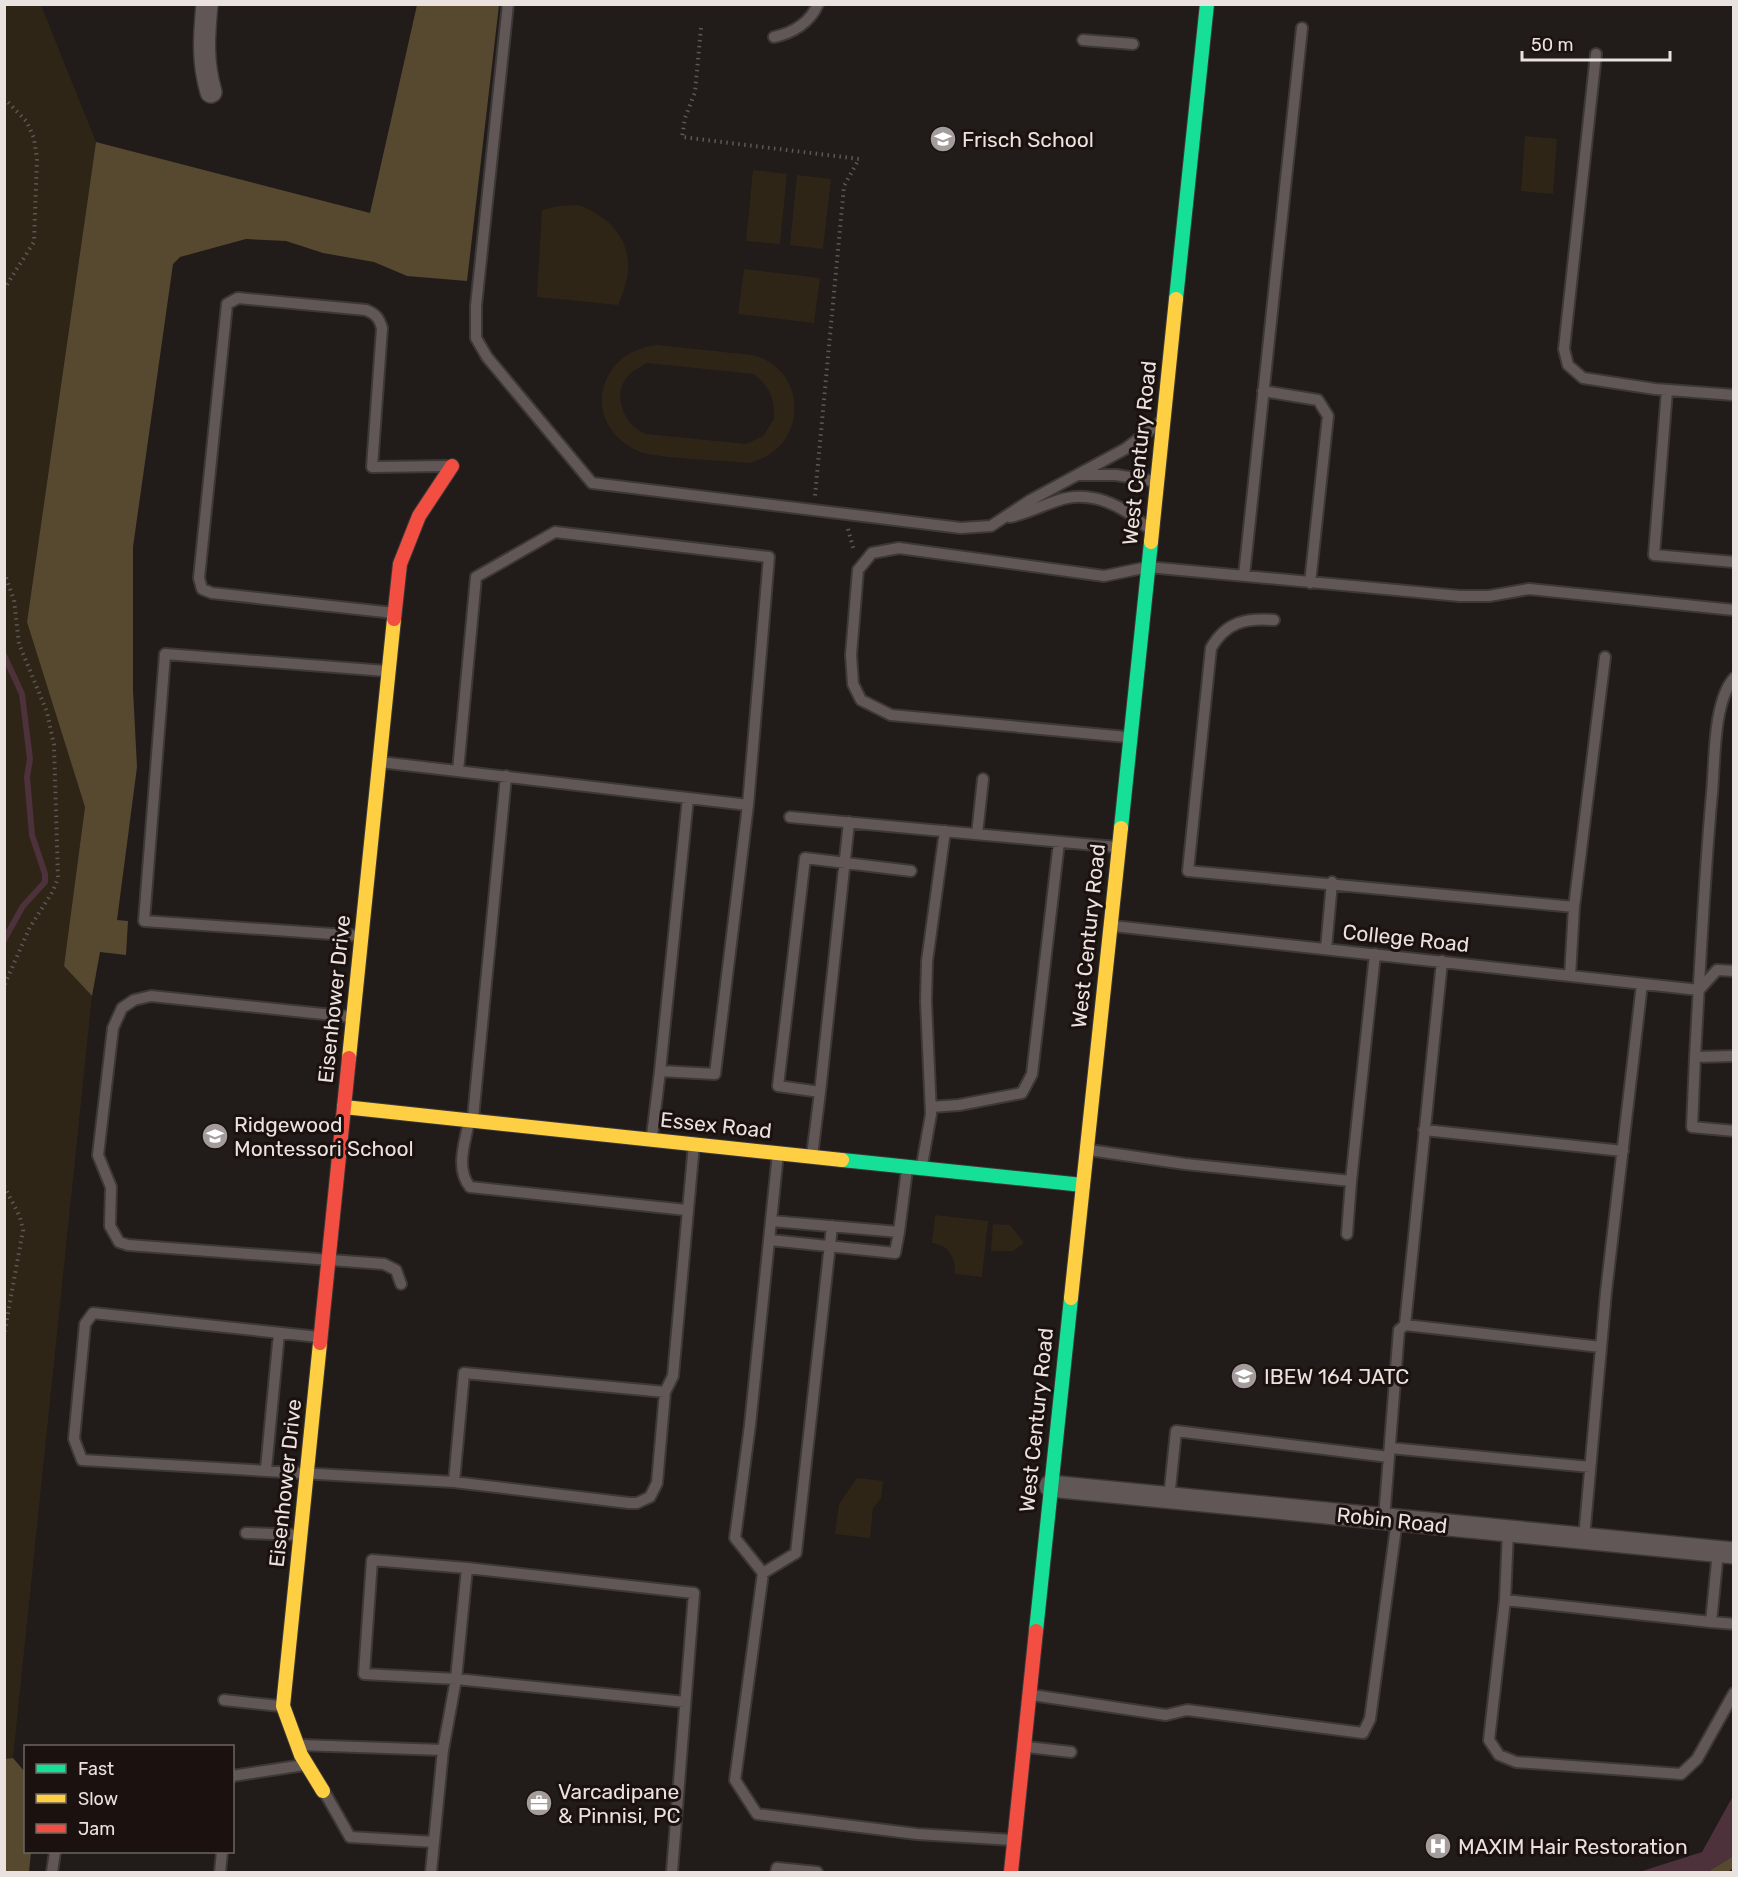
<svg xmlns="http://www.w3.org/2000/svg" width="1738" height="1877" font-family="Rubik,sans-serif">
  <rect width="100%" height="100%" fill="#211b1a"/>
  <path fill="#2e2517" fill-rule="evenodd" d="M 4,5 L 41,5 L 96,142 L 27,622 L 85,807 L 64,966 L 92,996 L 13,1758 L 5,1759 Z
    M 1525,136 L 1557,139 L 1553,194 L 1521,191 Z
    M 753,170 L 787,174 L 780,244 L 746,241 Z
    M 797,175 L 831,179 L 823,249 L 790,245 Z
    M 579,205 C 626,224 640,259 618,305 L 537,297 L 542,210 L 559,206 Z
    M 744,269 L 820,278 L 814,323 L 738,314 Z
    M 657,345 L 752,355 C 810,369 809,450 748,463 C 725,460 655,459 638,451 C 580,425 596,351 657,345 ZM 646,363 L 754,374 C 770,387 775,399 774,419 L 763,436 L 746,444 L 646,434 C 624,426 610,393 630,374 C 634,370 641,367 646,363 Z
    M 935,1215 L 988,1221 L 982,1277 L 955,1274 C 956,1258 949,1245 932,1243 Z
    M 993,1224 L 1010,1225 L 1024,1243 L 1013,1251 L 991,1251 Z
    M 857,1478 L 883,1481 L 881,1498 L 873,1508 L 870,1538 L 835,1534 L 839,1504 Z"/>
  <path fill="#574930" d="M 417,5 L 499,5 L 467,281 L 407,276 L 374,262 L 323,253 L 286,241 L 246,239 L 180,257 L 173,264 L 133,547 L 133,690 L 137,767 L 117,920 L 128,921 L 126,955 L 100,952 L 92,996 L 64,966 L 85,807 L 27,622 L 96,142 L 370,213 Z
    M 13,1758 L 25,1772 L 26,1852 L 31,1852 L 29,1872 L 5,1872 L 5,1759 Z
    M 1733,1856 L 1733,1868 L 1728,1872 L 1707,1872 Z"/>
  <path fill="#4d313b" d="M 1733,1796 L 1733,1856 L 1707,1872 L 1639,1872 L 1702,1852 Z"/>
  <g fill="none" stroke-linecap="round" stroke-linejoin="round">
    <path stroke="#4d313b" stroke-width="6" d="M 4,655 L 22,694 L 30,759 L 27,777 L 32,835 L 45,874 L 45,882 L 23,906 L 4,940"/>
    <defs>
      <path id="lane" d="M 508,4 L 476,306 L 476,338 L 487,357 L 592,483 L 961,528 L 991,526 L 1029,501 L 1125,449 L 1158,424
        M 774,37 C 792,33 810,23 818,4
        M 1083,40 L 1133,44
        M 1596,54 L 1564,349 L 1568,365 L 1583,378 L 1655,389 L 1734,395
        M 1667,390 L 1654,555 L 1734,562
        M 1263,391 L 1318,400 L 1328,416 L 1310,583
        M 1080,475 L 1116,475 L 1154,481
        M 1010,517 C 1030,513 1048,502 1067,498 C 1098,492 1125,508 1147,527
        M 1244,576 L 1302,28
        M 394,613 L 212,593 L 202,589 L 199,578 L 227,304 L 238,298 L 366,310 C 376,314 379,318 382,328 L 372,467 L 447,466
        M 1274,620 C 1245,618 1226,622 1211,648 L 1188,871 L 1574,907 L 1605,657
        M 1127,737 L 891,715 L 861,700 L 853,684 L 851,655 L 858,570 L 872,553 L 899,548 L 1104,576 L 1148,567 L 1460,596 L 1489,596 L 1529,589 L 1734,610
        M 380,762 L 748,805 L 715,1074 L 660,1071 L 652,1136
        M 458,771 L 476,577 L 555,532 L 769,557 L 748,805
        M 790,817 L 1116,847
        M 977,834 L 983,779
        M 1113,926 L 1699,990
        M 361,936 L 144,921 L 165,654 L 386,671
        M 1326,949 L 1332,882
        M 1570,976 L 1574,907
        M 1699,990 L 1717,970 L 1734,971
        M 352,1017 L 151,996 L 134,1000 L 122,1008 L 113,1028 L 98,1155 L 111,1187 L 110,1226 L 119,1242 L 128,1245 L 384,1264 L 396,1270 L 401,1284
        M 1734,1056 L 1695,1057 L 1692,1127 L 1734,1131
        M 1695,1057 C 1700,969 1704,881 1712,793 C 1715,761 1713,702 1734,678
        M 660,1071 L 688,798
        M 820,1092 L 849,822
        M 931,1107 L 959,1105 L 1022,1093 L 1032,1074 L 1059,842
        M 473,1118 L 506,776
        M 469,1121 C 465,1142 455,1169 470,1187 L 686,1210
        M 1424,1130 L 1623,1151
        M 1089,1150 L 1185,1164 L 1351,1181 L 1375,954
        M 778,1153 L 750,1425 L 735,1538 L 763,1573 L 735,1780 L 757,1814 L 917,1834 L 1013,1840
        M 812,1156 L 820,1092 L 778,1086 L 805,858 L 911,871
        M 922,1165 L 931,1114 L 926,1001 L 927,961 L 945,831
        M 771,1221 L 899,1232 L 907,1169
        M 1347,1234 L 1351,1181
        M 770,1240 L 895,1253 L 899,1232
        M 1405,1325 L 1601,1347
        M 319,1337 L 93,1313 L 85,1324 L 74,1439 L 82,1460 L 454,1482 L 629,1503 L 637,1503 L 650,1497 L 657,1483 L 665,1392 L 673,1376 L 694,1144
        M 1390,1448 L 1590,1467
        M 266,1469 L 279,1333
        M 454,1482 L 464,1373 L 665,1392
        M 1169,1498 L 1176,1431 L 1389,1457
        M 1384,1519 L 1399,1330 L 1405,1325 L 1442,961
        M 1508,1532 L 1505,1600 L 1489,1740 L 1499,1755 L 1516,1762 L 1681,1774 L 1697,1759 L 1734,1693
        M 246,1533 L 300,1535
        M 1584,1538 L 1606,1292 L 1642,984
        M 467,1568 L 372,1560 L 364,1674 L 456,1679 L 685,1702
        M 763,1573 L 796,1553 L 832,1226
        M 1505,1600 L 1711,1622 L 1718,1552
        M 1711,1622 L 1734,1624
        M 1032,1695 L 1166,1715 L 1187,1710 L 1363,1733 L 1370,1719 L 1397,1520
        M 224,1700 L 280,1706
        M 300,1745 L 443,1750
        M 1027,1747 L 1071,1752
        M 232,1776 L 304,1765
        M 325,1793 L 350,1837 L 434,1842
        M 52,1872 L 55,1852
        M 220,1872 L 222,1852
        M 431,1872 L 443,1750 L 456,1679 L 467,1568 L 694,1593 L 672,1872
        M 776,1872 L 777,1868 L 817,1872"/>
      <path id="street" d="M 207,4 C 204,36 202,61 211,92
        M 1050,1486 L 1734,1553"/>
      <path id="fast" d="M 1176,299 L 1207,4
        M 1121,828 L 1151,542
        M 842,1160 L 1083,1185
        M 1036,1631 L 1071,1298"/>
      <path id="slow" d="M 1151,542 L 1176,299
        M 349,1058 L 394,619
        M 344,1107 L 842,1160
        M 1071,1298 L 1121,828
        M 320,1343 L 283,1706 L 301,1755 L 323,1791"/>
      <path id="jam" d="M 394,619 L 400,564 L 419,516 L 452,466
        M 320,1343 L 349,1058
        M 1011,1872 L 1036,1631"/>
    </defs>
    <use href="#lane" stroke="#3c3836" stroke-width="14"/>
    <use href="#street" stroke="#3c3836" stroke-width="24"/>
    <use href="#fast" stroke="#3c3836" stroke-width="16"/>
    <use href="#slow" stroke="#3c3836" stroke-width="16"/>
    <use href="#jam" stroke="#3c3836" stroke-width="16"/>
    <path stroke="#5f5756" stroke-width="4" stroke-dasharray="1.5 4.5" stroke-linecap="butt" d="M 701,28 L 695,92 L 685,118 L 682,137 L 859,159 L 844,186 L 815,496
      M 4,98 L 27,122 L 34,138 L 37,159 L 34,242 L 4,289
      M 848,529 L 854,551
      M 4,572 L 14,600 L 19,644 L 47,712 L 54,745 L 58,878 L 53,891 L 30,927 L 4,986
      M 4,1186 L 20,1217 L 23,1230 L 4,1335"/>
    <use href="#lane" stroke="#625757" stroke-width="10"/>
    <use href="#street" stroke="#625757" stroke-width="21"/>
    <use href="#fast" stroke="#16e098" stroke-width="14"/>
    <use href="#slow" stroke="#ffcf43" stroke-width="14"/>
    <use href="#jam" stroke="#f24e42" stroke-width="14"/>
  </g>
  <defs>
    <symbol id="school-disc" viewBox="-11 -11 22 22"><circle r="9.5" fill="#a39c9a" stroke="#1b110e"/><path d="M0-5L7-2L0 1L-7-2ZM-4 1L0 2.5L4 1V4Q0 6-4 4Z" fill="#fff"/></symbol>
    <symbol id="office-disc" viewBox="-11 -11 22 22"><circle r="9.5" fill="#a39c9a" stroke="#1b110e"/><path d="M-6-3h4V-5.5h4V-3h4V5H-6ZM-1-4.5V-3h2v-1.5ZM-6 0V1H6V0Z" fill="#fff"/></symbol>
    <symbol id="hospital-disc" viewBox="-11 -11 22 22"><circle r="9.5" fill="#a39c9a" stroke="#1b110e"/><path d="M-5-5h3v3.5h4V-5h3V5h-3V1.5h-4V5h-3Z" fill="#fff"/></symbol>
  </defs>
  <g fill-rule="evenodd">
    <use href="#school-disc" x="928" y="124" width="30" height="30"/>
    <use href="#school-disc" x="200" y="1121" width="30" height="30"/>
    <use href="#school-disc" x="1229" y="1361" width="30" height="30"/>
    <use href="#office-disc" x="524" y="1788" width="30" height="30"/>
    <use href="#hospital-disc" x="1423" y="1831" width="30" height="30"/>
  </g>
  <g text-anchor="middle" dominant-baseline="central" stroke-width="6" stroke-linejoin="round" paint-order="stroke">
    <g font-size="21" fill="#e9e2df" stroke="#1b110e" text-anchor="start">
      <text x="962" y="139">Frisch School</text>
      <text x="234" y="1124">Ridgewood<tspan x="234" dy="24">Montessori School</tspan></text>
      <text x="1264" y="1376">IBEW 164 JATC</text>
      <text x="558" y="1791">Varcadipane<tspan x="558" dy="24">&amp; Pinnisi, PC</tspan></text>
      <text x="1458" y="1846">MAXIM Hair Restoration</text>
    </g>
    <g font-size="21" fill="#e9e2df" stroke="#1b110e">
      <text transform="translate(1139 453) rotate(-84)">West Century Road</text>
      <text transform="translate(1088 936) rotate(-84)">West Century Road</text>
      <text transform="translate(1406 938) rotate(6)">College Road</text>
      <text transform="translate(334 999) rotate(-84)">Eisenhower Drive</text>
      <text transform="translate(716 1125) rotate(6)">Essex Road</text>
      <text transform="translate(1036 1420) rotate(-84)">West Century Road</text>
      <text transform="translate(285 1483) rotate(-84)">Eisenhower Drive</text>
      <text transform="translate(1392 1520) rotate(6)">Robin Road</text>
    </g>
  </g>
  <rect width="1738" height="1877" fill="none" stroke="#e9e2df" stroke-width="12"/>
  <rect x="24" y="1745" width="210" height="108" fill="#1b110e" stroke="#6d6562" stroke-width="1.5"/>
  <rect x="36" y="1764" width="30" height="9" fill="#16e098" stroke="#6d6562" stroke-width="1.5"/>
  <text x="78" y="1775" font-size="18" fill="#e9e2df">Fast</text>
  <rect x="36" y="1794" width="30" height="9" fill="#ffcf43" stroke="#6d6562" stroke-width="1.5"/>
  <text x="78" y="1805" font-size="18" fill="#e9e2df">Slow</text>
  <rect x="36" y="1824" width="30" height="9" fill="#f24e42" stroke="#6d6562" stroke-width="1.5"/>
  <text x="78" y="1835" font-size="18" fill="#e9e2df">Jam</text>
  <path d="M1522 51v9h148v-9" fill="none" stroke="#e9e2df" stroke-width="3"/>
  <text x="1531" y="51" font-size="18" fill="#e9e2df" stroke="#1b110e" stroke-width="4.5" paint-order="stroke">50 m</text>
</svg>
